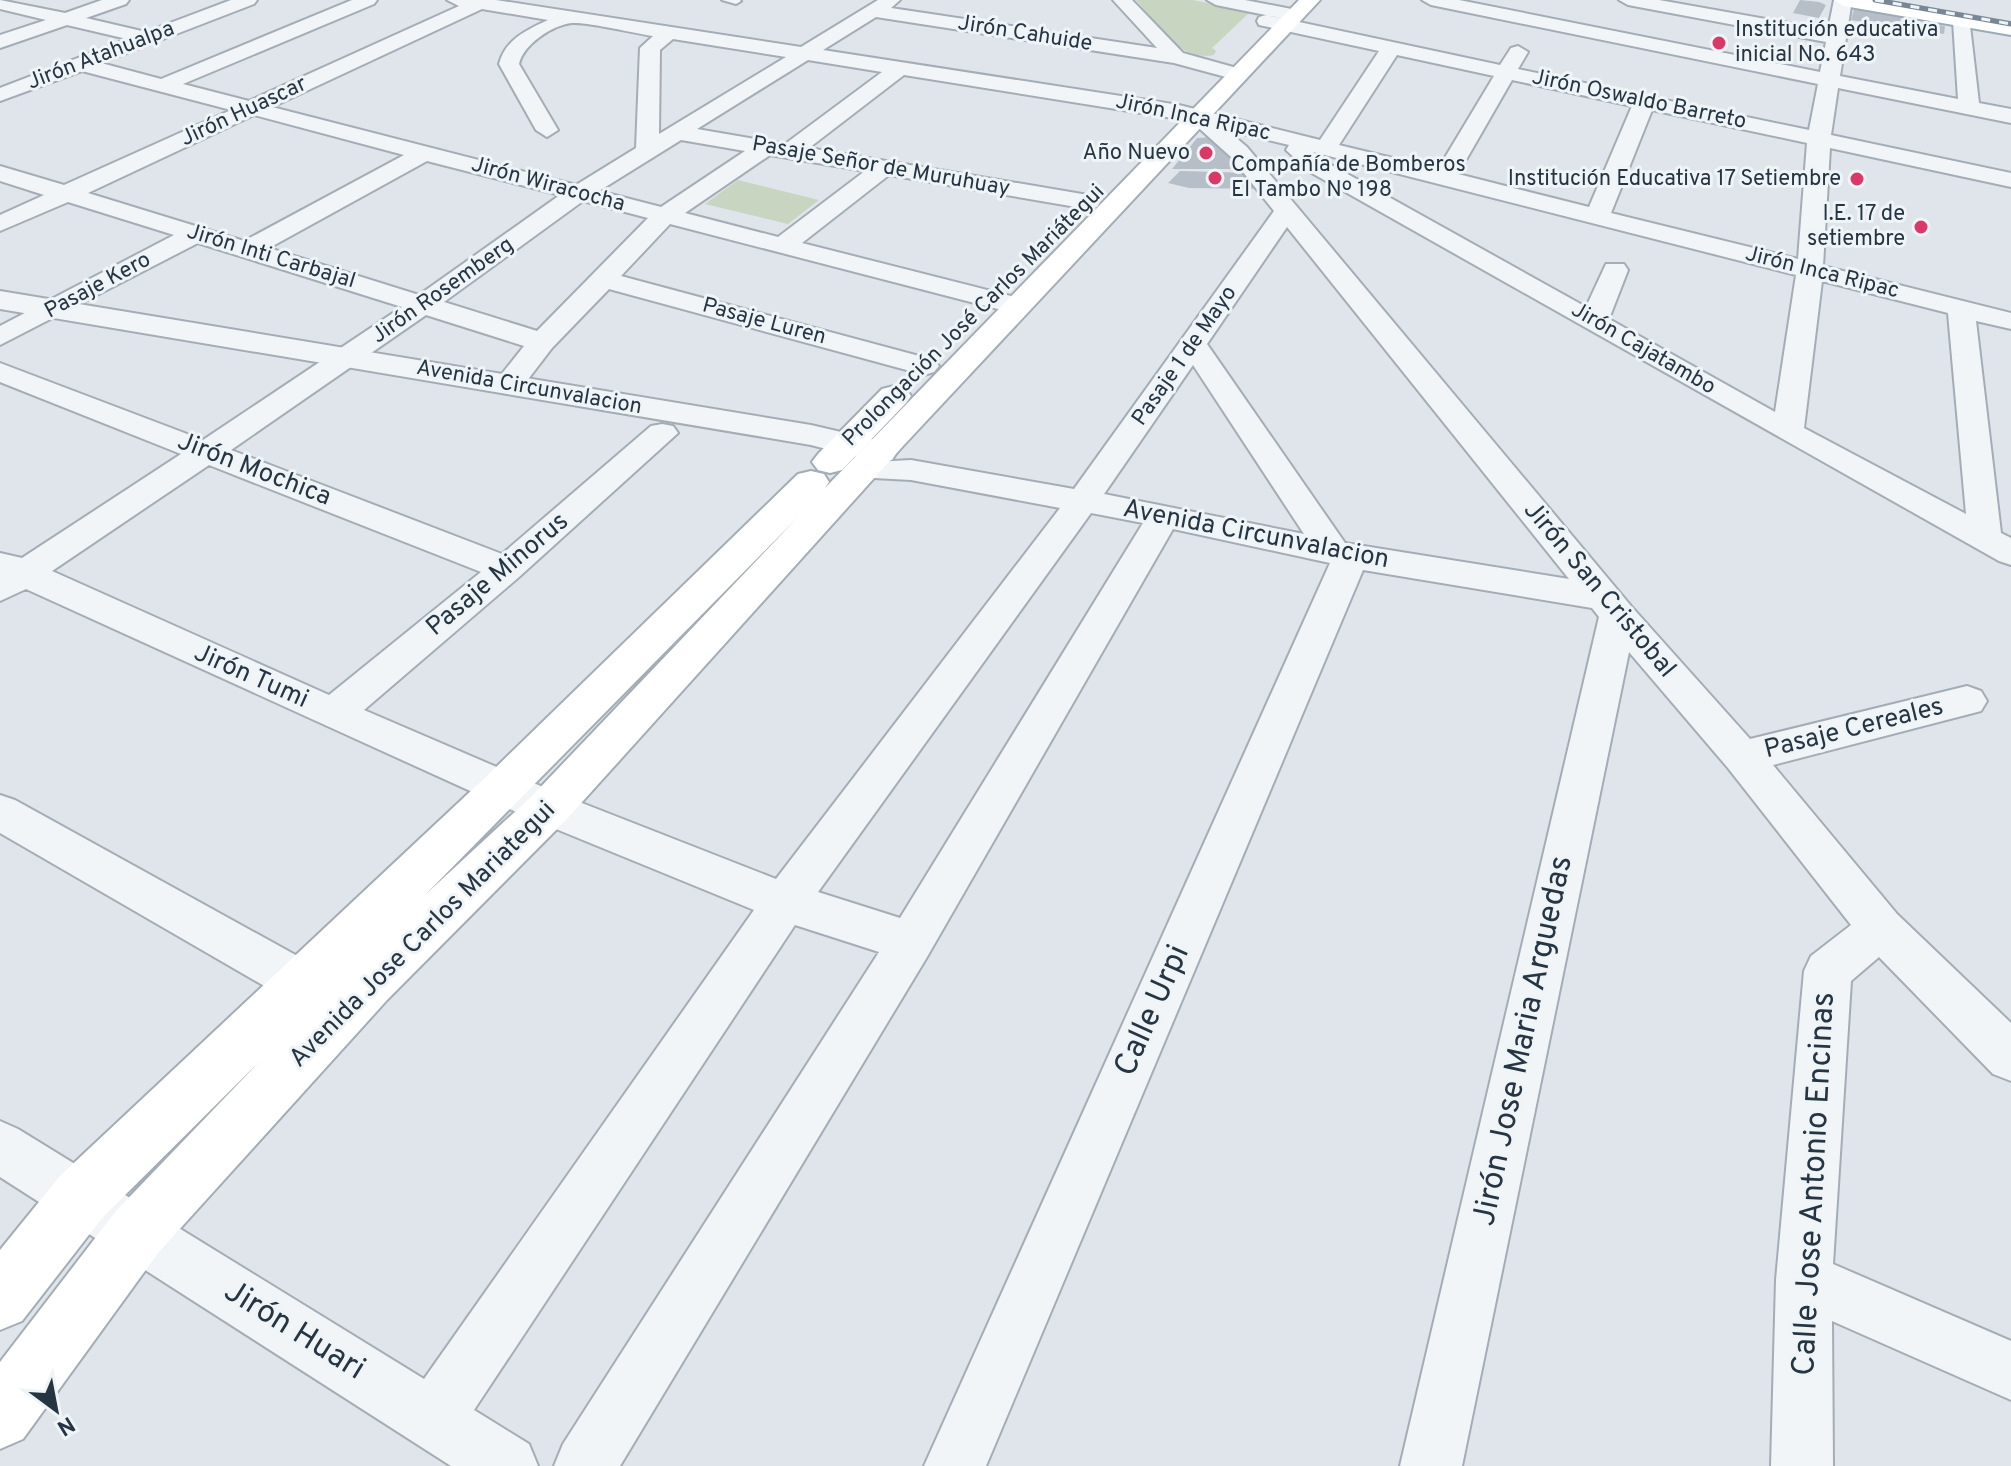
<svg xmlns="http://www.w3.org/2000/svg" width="2011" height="1466" font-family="Overpass,sans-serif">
  <rect width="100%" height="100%" fill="#dfe5ea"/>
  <path fill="#c8d5c0" d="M 1136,0 L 1193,0 L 1250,12 L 1212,48 L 1216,51 L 1214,55 C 1178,62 1158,24 1136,0 Z
    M 738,180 L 819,200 L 788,224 L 705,204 Z"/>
  <path fill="#b6bfc8" d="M 1800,0 L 1819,2 L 1826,5 L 1819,18 L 1793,13 Z
    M 1854,9 L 1901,17 L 1899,28 L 1851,20 Z
    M 1907,20 L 1945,26 L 1944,34 L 1907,28 Z
    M 1213,137 L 1243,169 L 1172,169 L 1197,138 Z
    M 1180,171 L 1253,173 L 1266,189 L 1189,188 L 1168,183 Z"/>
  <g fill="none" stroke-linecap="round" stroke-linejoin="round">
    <defs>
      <path id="service" d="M 722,0 L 740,0 L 741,1 L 736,4 Z"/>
      <path id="minor" d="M 0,0 L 65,13 L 102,0 L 129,0 L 126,4 L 86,18 L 146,32 L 231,0 L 257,0 L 254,4 L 101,63 L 161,79 L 352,0 L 377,0 L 374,4 L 183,84 L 249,101 L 459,6 L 447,0 L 496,0 L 801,47 L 878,0 L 900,0 L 891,8 L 1157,48 L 1113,0 L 1132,0 L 1183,53 L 1244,70 L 1247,74 L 1237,80 L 1174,63 L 876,17 L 823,50 L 1179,105 L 1320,140 L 1379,51 L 1259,25 L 1257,21 L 1259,17 L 1266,15 L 1500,65 L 1511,48 L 1518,46 L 1528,52 L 1518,69 L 1809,130 L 1818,84 L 1431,5 L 1422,0 L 1459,0 L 1820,72 L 1826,42 L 1628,5 L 1619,0 L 1659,0 L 1828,30 L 1834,0 L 1852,0 L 1840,76 L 1958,99 L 1953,21 L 1962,15 L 1969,17 L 1979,103 L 2011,109 L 2011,123 L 1838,88 L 1831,135 L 2011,173 L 2011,187 L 1830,148 L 1823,266 L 2011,313 L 2011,329 L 1976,321 L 2001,533 L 2011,538 L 2011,565 L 1999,561 L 1310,172 L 1286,150 L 1289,145 L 1227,130 L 1247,147 L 1631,606 L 1750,739 L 1967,686 L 1981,691 L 1987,701 L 1981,711 L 1773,765 L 1897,914 L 2011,1023 L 2011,1081 L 1993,1074 L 1879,957 L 1851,981 L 1833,1264 L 2011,1341 L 2011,1400 L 1832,1321 L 1833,1466 L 1771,1466 L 1776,1280 L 1804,971 L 1811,956 L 1851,925 L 1728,768 L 1629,652 L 1462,1466 L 1400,1466 L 1599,617 L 1592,608 L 1363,570 L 986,1466 L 924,1466 L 1330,563 L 1173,529 L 927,957 L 620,1466 L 554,1466 L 563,1444 L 879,952 L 795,925 L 474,1410 L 529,1444 L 538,1466 L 451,1466 L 0,1177 L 0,1121 L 18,1129 L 424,1379 L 754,910 L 534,820 L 26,589 L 0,601 L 0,553 L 22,558 L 181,454 L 0,382 L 0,363 L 203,440 L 402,307 L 198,243 L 0,345 L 0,326 L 174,235 L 68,202 L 0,231 L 0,215 L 44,195 L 0,181 L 0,166 L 64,185 L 231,110 L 82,71 L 0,101 L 0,88 L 127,39 L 67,25 L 0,48 L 0,35 L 46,20 L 0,9 ZM 482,9 L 548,20 C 526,30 505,40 499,64 L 536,130 L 547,137 L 558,130 L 519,64 C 523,45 552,25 572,23 C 590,22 632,33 653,36 L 640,48 L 636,148 L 576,185 L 272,107 ZM 673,39 L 786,57 L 659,134 L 660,50 ZM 1397,55 L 1494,76 L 1438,169 L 1339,145 ZM 808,60 L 882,72 L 785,144 L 697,129 ZM 904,75 L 1191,121 L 1231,157 L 1274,211 L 1074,489 L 911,460 L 855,463 L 850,470 L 855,477 L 911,480 L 1060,508 L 776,879 L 564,796 L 364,710 L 519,577 L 678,433 L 673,426 L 662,424 L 651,426 L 502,554 L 231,450 L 426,315 L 524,346 L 493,385 L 497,391 L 508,394 L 519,391 L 552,348 L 609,289 L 914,372 L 924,375 L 934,372 L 939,366 L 934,360 L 621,276 L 670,224 L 1017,314 L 1027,312 L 1031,306 L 1027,300 L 802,243 L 889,175 L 1088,209 L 1097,207 L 1100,202 L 1097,197 L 1088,195 L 809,148 ZM 1512,80 L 1632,106 L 1589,207 L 1458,174 ZM 1652,110 L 1807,143 L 1798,259 L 1611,213 ZM 254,115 L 404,155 L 244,241 L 88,193 ZM 681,140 L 745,151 L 661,207 L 599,191 ZM 1313,152 L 1796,275 L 1775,412 L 1609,319 L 1628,270 L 1624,264 L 1606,264 L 1586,307 L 1326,162 ZM 770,155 L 865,171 L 778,237 L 685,213 ZM 427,161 L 560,195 L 419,295 L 269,248 ZM 583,201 L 648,218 L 537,331 L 444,302 ZM 1287,227 L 1569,579 L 1345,543 L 1207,344 ZM 1822,281 L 1948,313 L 1966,514 L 1804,428 ZM 1193,365 L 1304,534 L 1104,494 ZM 209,465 L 481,572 L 329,695 L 52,571 ZM 1091,513 L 1143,523 L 900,918 L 818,892 Z
        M 1207,0 L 1245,0 L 1302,11 L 1304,15 L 1295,21 L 1216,5 Z
        M 0,795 L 15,800 L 319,968 L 326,983 L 319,998 L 302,1005 L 285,998 L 0,833 Z"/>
      <path id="tertiary" d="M 0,291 L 811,425 L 892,444 L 897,452 L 892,460 L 880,463 L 811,445 L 0,309 Z"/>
      <path id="secondary" d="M 1299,0 L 1320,0 L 903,446 L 565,821 L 387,1000 L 158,1253 L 23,1439 L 0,1449 L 0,1362 L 116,1211 L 261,1060 L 102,1218 L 22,1321 L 0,1330 L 0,1250 L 60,1176 L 489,774 L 798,474 L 811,471 L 824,474 L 829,482 L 825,488 ZM 798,517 L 533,795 L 425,895 Z
        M 894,386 L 906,389 L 911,396 L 906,403 L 842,470 L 830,473 L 818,470 L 812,462 L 818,454 L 882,389 Z"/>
      <path id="primary" d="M 1834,0 L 1879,0 L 2011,23 L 2011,35 L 1844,6 Z"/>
    </defs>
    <use href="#service" stroke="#a4adb5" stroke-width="4"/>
    <use href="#minor" stroke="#a4adb5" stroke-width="4"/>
    <use href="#tertiary" stroke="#a4adb5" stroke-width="4"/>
    <use href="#secondary" stroke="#a4adb5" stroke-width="4"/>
    <use href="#primary" stroke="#9dabb7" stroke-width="4"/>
    <use href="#service" fill="#f2f5f8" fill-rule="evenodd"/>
    <use href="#minor" fill="#f2f5f8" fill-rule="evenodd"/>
    <use href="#tertiary" fill="#f2f5f8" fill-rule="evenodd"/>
    <use href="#secondary" fill="#fff" fill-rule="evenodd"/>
    <use href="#primary" fill="#fff" fill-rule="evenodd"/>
    <defs>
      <path id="rail" d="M 1875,0 L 2011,24"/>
    </defs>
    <use href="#rail" stroke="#778795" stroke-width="5"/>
    <use href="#rail" stroke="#eff4f7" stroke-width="3" stroke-dasharray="9" stroke-linecap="butt"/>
  </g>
  <g fill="#da3967" stroke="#eff4f7" stroke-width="3">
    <circle cx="1719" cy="43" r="8"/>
    <circle cx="1206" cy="153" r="8"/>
    <circle cx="1215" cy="178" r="8"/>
    <circle cx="1857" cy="179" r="8"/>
    <circle cx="1921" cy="227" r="8"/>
  </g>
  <g text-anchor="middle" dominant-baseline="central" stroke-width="6" stroke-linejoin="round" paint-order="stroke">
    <g font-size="22" fill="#263543" stroke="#eff4f7" text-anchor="end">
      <text x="1735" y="30" text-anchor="start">Institución educativa<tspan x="1735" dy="25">inicial No. 643</tspan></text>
      <text x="1190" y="153">Año Nuevo</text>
      <text x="1231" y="165" text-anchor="start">Compañía de Bomberos<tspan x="1231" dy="25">El Tambo Nº 198</tspan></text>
      <text x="1841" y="179">Institución Educativa 17 Setiembre</text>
      <text x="1905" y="214">I.E. 17 de<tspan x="1905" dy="25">setiembre</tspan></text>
    </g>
    <g font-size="22" fill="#263543" stroke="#eff4f7">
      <text transform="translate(1025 34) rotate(9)">Jirón Cahuide</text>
      <text transform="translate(101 56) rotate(-21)">Jirón Atahualpa</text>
      <text transform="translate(1639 100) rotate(12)">Jirón Oswaldo Barreto</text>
      <text transform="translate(244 112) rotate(-25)">Jirón Huascar</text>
      <text transform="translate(1193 118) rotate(12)">Jirón Inca Ripac</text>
      <text transform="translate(881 167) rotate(10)">Pasaje Señor de Muruhuay</text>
      <text transform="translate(548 185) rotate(15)">Jirón Wiracocha</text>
      <text transform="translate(271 257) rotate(17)">Jirón Inti Carbajal</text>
      <text transform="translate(1822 273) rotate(14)">Jirón Inca Ripac</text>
      <text transform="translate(98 286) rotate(-28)">Pasaje Kero</text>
      <text transform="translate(443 291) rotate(-35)">Jirón Rosemberg</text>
      <text transform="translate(974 316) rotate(-45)">Prolongación José Carlos Mariátegui</text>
      <text transform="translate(764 322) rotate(15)">Pasaje Luren</text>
      <text transform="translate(1643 349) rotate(30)">Jirón Cajatambo</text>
      <text transform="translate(1185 356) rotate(-55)">Pasaje 1 de Mayo</text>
      <text transform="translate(529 388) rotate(10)">Avenida Circunvalacion</text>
    </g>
    <g font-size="26" fill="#263543" stroke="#eff4f7">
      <text transform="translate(254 470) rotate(21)">Jirón Mochica</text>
      <text transform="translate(1256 535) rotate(11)">Avenida Circunvalacion</text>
      <text transform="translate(498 575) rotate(-40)">Pasaje Minorus</text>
      <text transform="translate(1599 590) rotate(50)">Jirón San Cristobal</text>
      <text transform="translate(251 677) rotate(24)">Jirón Tumi</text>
      <text transform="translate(1854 729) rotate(-14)">Pasaje Cereales</text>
      <text transform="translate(423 935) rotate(-45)">Avenida Jose Carlos Mariategui</text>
    </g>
    <g font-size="32" fill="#263543" stroke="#eff4f7">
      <text transform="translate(1153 1011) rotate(-66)">Calle Urpi</text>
      <text transform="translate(1524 1041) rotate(-78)">Jirón Jose Maria Arguedas</text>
      <text transform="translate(1815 1184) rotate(-87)">Calle Jose Antonio Encinas</text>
      <text transform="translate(294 1331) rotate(32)">Jirón Huari</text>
    </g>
  </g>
  <g transform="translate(56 1410) rotate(148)" stroke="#eff4f7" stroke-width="6" paint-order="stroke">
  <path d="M0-6L14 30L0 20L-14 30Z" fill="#263543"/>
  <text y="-12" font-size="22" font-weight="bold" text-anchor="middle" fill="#263543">N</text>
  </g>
</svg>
